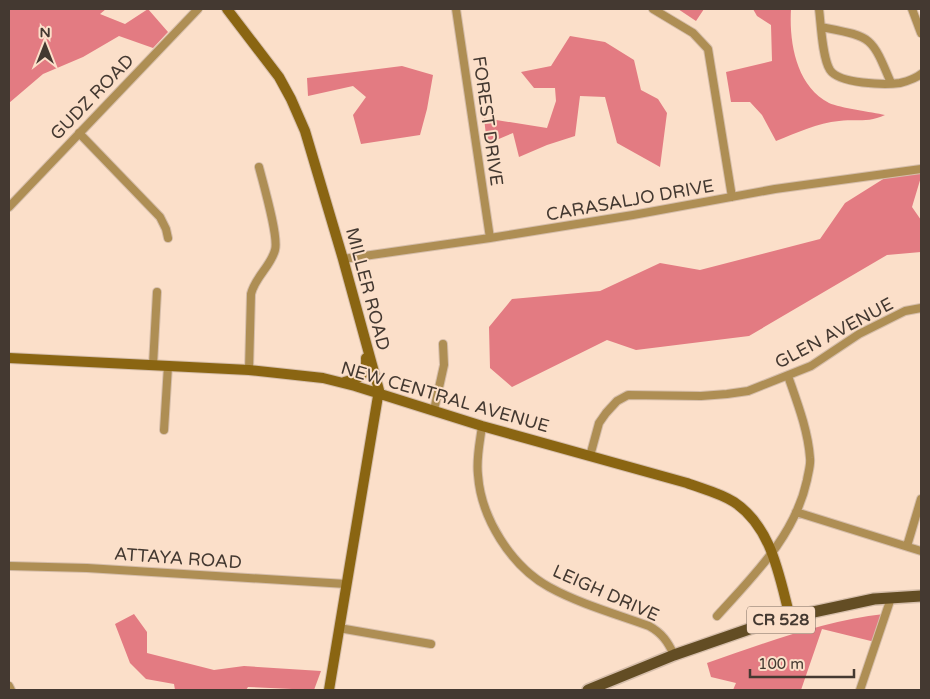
<svg xmlns="http://www.w3.org/2000/svg" width="930" height="699" font-family="'Varela Round',sans-serif">
  <rect width="100%" height="100%" fill="#fbdfc9"/>
  <path fill="#e37b82" d="M 9,9 L 106,9 L 100,14 L 125,24 L 148,9 L 168,32 L 153,48 L 119,36 L 83,57 L 43,74 L 9,103 Z
    M 678,9 L 704,9 L 696,21 Z
    M 753,9 L 791,9 C 789,42 796,86 829,103 C 840,108 872,112 885,115 C 868,123 857,119 839,121 C 818,123 796,133 776,141 L 762,115 L 750,102 L 731,102 L 726,72 L 772,61 L 771,25 L 757,16 Z
    M 570,36 L 605,42 L 634,60 L 641,90 L 658,99 L 667,113 L 660,167 L 617,143 L 605,97 L 580,96 L 575,136 L 547,145 L 519,157 L 513,133 L 487,144 L 484,118 L 547,128 L 556,101 L 555,88 L 534,88 L 521,72 L 551,66 Z
    M 402,66 L 433,75 L 427,109 L 420,135 L 361,144 L 353,115 L 366,97 L 353,86 L 308,96 L 307,78 Z
    M 921,171 L 921,177 L 912,207 L 921,220 L 921,252 L 887,255 L 749,336 L 636,350 L 607,340 L 512,387 L 490,368 L 489,327 L 512,299 L 600,291 L 660,263 L 700,270 L 820,239 L 845,203 L 888,176 Z
    M 134,614 L 147,632 L 147,653 L 214,670 L 244,666 L 321,671 L 314,690 L 248,687 L 246,690 L 175,690 L 174,684 L 146,679 L 130,663 L 115,624 Z
    M 884,614 L 875,642 L 822,629 L 801,690 L 733,690 L 736,683 L 711,677 L 707,663 C 765,643 823,621 884,614 Z"/>
  <g fill="none" stroke-linecap="round" stroke-linejoin="round">
    <defs>
      <path id="street" d="M 456,9 L 490,238
        M 653,9 L 693,33 L 708,49 L 732,197
        M 819,9 C 821,24 822,57 830,70 C 839,84 885,85 900,83 C 908,81 915,79 921,74
        M 912,9 L 921,33
        M 821,27 C 872,37 871,35 891,83
        M 79,133 L 160,217 L 166,229 L 168,238
        M 9,207 L 198,9
        M 343,259 L 490,238 L 633,215 L 775,189 L 921,169
        M 153,365 L 157,292
        M 249,370 L 251,294 C 255,277 271,266 275,250 C 279,237 263,183 259,167
        M 434,410 L 444,365 L 443,344
        M 482,426 C 480,442 476,458 478,475 C 481,518 511,566 549,587 C 580,604 616,614 649,626 C 662,633 668,642 674,655
        M 164,430 L 168,366
        M 590,456 L 599,423 L 606,413 L 617,401 L 628,395 L 701,396 L 727,394 L 748,391 L 811,366 L 859,334 L 905,311 L 921,308
        M 796,512 L 921,551
        M 907,546 L 921,499
        M 9,566 L 87,568 L 346,584
        M 717,616 C 753,576 795,536 807,480 C 808,473 811,465 810,458 C 808,430 797,402 788,376
        M 339,628 L 431,644
        M 9,686 L 11,690
        M 860,690 L 891,598"/>
      <path id="secondary" d="M 227,9 L 279,77 L 291,99 L 305,131 L 343,259 L 379,390 L 329,690
        M 9,358 L 249,370 L 323,378 L 355,386 L 482,426 L 687,483 C 703,489 720,493 734,502 C 772,527 779,576 790,617
        M 344,382 C 361,378 367,376 366,358"/>
      <path id="primary" d="M 588,690 L 674,655 L 758,626 L 790,617 L 874,599 L 921,596"/>
    </defs>
    <use href="#street" stroke="#d6beab" stroke-width="10"/>
    <use href="#secondary" stroke="#d6beab" stroke-width="12"/>
    <use href="#primary" stroke="#d6beab" stroke-width="14"/>
    <use href="#street" stroke="#ae8e54" stroke-width="8"/>
    <use href="#secondary" stroke="#8a6512" stroke-width="10"/>
    <use href="#primary" stroke="#634d24" stroke-width="11"/>
  </g>
  <g text-anchor="middle" dominant-baseline="central" stroke-width="4" stroke-linejoin="round" paint-order="stroke">
    <rect fill="#fbdfc9" stroke="#7b6b5f" stroke-width="1" x="747" y="606.5" width="68" height="27" rx="4"/>
    <g font-size="16" font-weight="bold" fill="#443931">
      <text x="781" y="620">CR 528</text>
    </g>
    <g font-size="18" fill="#443931" stroke="#fbdfc9">
      <text transform="translate(92 97) rotate(-46)">GUDZ ROAD</text>
      <text transform="translate(488 121) rotate(82)">FOREST DRIVE</text>
      <text transform="translate(630 200) rotate(-10)">CARASALJO DRIVE</text>
      <text transform="translate(368 289) rotate(75)">MILLER ROAD</text>
      <text transform="translate(834 333) rotate(-28)">GLEN AVENUE</text>
      <text transform="translate(445 397) rotate(16)">NEW CENTRAL AVENUE</text>
      <text transform="translate(178 558) rotate(4)">ATTAYA ROAD</text>
      <text transform="translate(606 593) rotate(24)">LEIGH DRIVE</text>
    </g>
  </g>
  <rect width="930" height="699" fill="none" stroke="#443931" stroke-width="20"/>
  <g transform="translate(45 45)" stroke="#fbdfc9" stroke-width="4" paint-order="stroke">
  <path d="M0-4L9 19L0 12L-9 19Z" fill="#443931"/>
  <text y="-8" font-size="14" font-weight="bold" text-anchor="middle" fill="#443931">N</text>
  </g>
  <path d="M750 669v8h104v-8" fill="none" stroke="#443931" stroke-width="2.5"/>
  <text x="758" y="669" font-size="15" fill="#443931" stroke="#fbdfc9" stroke-width="4" paint-order="stroke">100 m</text>
</svg>
